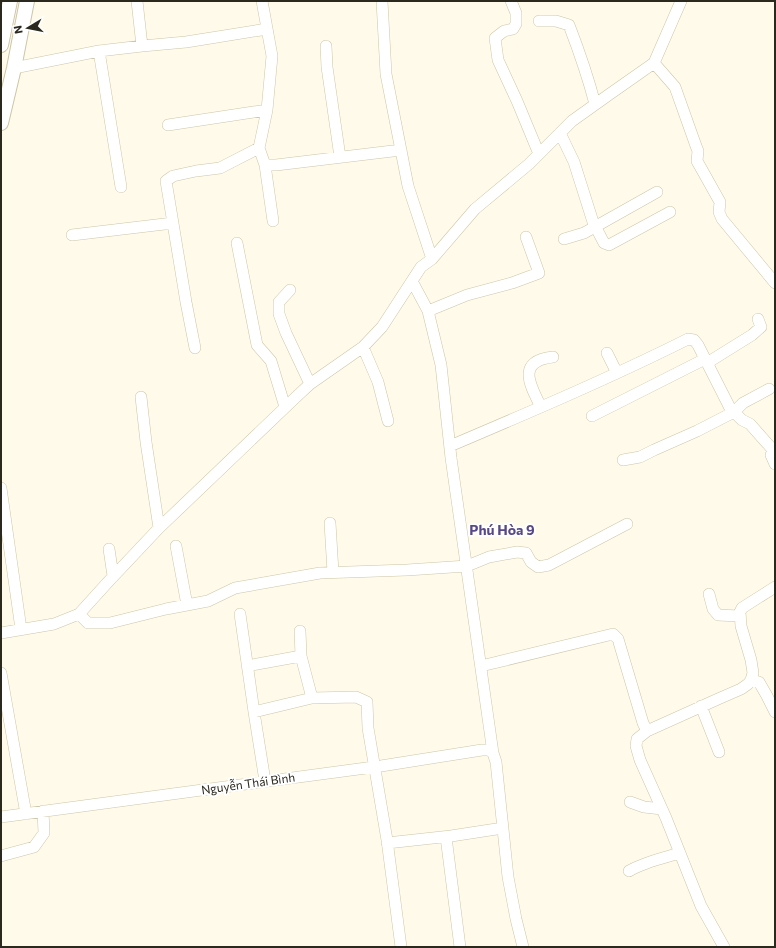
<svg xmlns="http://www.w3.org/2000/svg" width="776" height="948" font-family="Commissioner,sans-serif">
  <rect width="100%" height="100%" fill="#fffae9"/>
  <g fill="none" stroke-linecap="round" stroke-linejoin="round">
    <defs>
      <path id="minor" d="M 262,1 L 272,56 L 267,110 L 259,148 L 265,165 L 273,221
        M 382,1 L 386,74 L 408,186 L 432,259
        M 511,1 L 516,13 L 516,24 L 513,29 L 504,31 L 495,38 L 498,60 L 517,101 L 539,154
        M 539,21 L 556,21 L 569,25 C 579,51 588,77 595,104
        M 142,46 L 186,42 L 267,29
        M 326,46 L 327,67 L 340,157
        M 99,51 L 121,187
        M 654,63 L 675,87 L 696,146 L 698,151 L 697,161 L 720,202 L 719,212 L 722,219 L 775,283
        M 14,68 L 99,51 L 142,46 L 137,1
        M 168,125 L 267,110
        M 560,133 L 574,162 L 593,222 L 604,243 L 609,245 L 670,212
        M 265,165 L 276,165 L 401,150
        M 72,235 L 173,223
        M 564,239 L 584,233 L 657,192
        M 237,243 L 257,345 L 271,361 L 285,407
        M 412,281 L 428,311 L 441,365 L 451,458 L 493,753 L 496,762 L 508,877 L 516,919 L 523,947
        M 290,290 L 279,302 L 279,314 L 286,333 L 310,384
        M 428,311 L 467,295 L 512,283 L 539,273 L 526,237
        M 363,347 L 378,382 L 388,421
        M 195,348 L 186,302 L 166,181 L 173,176 L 196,171 L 220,168 L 259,148
        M 607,353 L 617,373
        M 707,363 L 752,335 L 761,327 L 758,319
        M 141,397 L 146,442 L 159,528
        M 541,407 C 530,385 516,361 553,357
        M 592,416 L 705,359
        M 450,446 C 530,412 610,378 688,339 L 694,340 L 698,345 L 730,408 L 742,420 L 750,424 L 773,450
        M 773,450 L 771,455 L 775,464
        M 623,460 L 640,457 L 654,450 L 697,431 L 734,412 L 743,403 L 769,389
        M 1,488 L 21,629
        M 330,523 L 333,572
        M 176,546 L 187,605
        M 109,549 L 113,576
        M 709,594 L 713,609 L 718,615 L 739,616
        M 79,614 L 88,623 L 110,623 L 166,609 L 208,601 L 235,588 L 320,573 L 407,570 L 467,566 L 489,557 L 517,552 L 526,553 L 531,562 L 538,567 L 549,565 L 627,524
        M 240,614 L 254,712 L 265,781
        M 300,631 L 301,656
        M 1,633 L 54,624 L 79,614 L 108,582 L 159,528 L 295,398 L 310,384 L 363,347 L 382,327 L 421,267 L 432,259 L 475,209 L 529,164 L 572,121 L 607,96 L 654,63 L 681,1
        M 247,666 L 301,656 L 312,698 L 254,712
        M 481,666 L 613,634 L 618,639 L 643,723 L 647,731
        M 1,673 L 26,814
        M 751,680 L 759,682 L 767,696 L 775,712
        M 312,698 L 356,697 L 367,702 L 368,728 L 387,840 L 401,947
        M 701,706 L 719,752
        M 630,802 L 644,807 L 662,809
        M 1,817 L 381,766 L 482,750 L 489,750 L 493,753
        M 446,837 L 460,947
        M 387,843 L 451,836 L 503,828
        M 1,856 L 34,847 L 44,833 L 43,811
        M 629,871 C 644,862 663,858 680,853
        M 724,947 L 701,906 L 666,818 L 640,760 L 636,746 L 637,739 L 647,731 L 718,699 L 741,689 L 748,684 L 751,680 L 753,673 L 751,660 L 741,626 L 740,612 L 742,608 L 775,587"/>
      <path id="major" d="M 1,45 L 10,1
        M 1,123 L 14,68 L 27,1"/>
    </defs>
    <use href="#minor" stroke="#cdc6a9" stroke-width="12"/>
    <use href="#major" stroke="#cdc6a9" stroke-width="16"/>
    <use href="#minor" stroke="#fff" stroke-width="11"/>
    <use href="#major" stroke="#fff" stroke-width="14"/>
  </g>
  <g text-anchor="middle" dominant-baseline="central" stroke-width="4" stroke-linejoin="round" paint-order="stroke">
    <g font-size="12" fill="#2b281d" stroke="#fff">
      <text transform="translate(248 783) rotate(-8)">Nguyễn Thái Bình</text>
    </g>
    <g font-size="14" font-weight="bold" fill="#574987" stroke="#fff">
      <text x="502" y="529">Phú Hòa 9</text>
    </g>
  </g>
  <rect width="776" height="948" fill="none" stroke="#2b281d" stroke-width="4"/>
  <g transform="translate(28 28) rotate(260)" stroke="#ffffff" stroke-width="3" paint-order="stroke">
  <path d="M0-3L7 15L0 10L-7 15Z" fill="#2b281d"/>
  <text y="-6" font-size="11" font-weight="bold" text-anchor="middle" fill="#2b281d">N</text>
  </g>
</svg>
